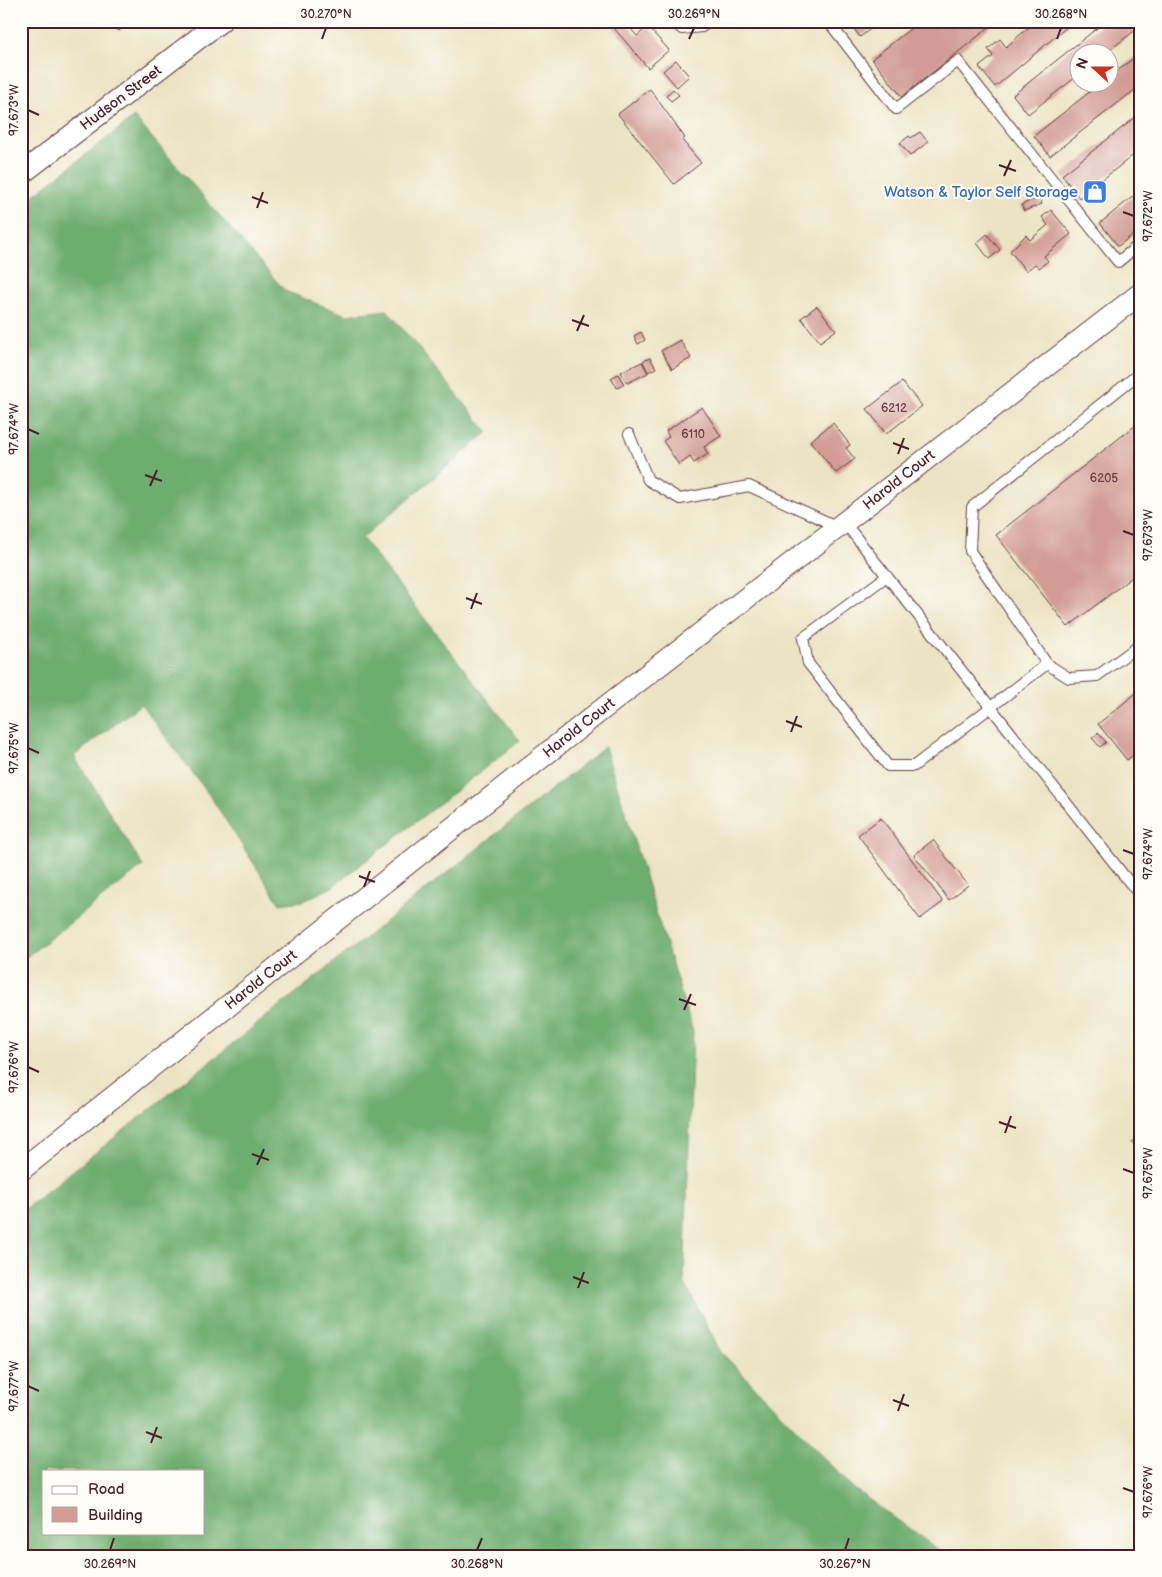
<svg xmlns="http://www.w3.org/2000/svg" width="1162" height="1577" font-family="'Balsamiq Sans',sans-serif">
  <rect width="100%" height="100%" fill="#fdfcf7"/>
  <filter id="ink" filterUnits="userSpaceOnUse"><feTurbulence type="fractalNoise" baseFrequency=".02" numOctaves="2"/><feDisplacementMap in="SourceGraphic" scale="10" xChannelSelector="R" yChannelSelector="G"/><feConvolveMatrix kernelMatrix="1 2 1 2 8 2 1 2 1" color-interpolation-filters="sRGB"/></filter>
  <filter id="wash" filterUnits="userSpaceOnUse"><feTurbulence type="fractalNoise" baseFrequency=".0096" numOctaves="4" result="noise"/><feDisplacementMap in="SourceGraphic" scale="20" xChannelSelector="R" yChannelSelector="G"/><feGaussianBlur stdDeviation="1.12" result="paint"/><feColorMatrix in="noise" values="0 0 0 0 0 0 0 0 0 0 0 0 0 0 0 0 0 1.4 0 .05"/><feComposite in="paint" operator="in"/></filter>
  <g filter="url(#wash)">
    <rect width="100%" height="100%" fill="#ebe3c3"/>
    <path fill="#6ead6f" stroke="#5c664d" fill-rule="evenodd" d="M 134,117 L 285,291 L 346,315 L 387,310 L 488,432 L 362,538 L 520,741 L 332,887 L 303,901 L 280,904 L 210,796 L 141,704 L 74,756 L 143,866 L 21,961 L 21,205 Z
      M 605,747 L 693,1032 L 684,1282 L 721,1352 L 853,1488 L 947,1556 L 21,1556 L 21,1212 ZM 44,1471 L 204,1471 L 204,1533 L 44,1533 Z"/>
    <g id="blocks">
      <path fill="#d29c94" d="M 109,21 L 128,21 L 119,31 Z
        M 608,21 L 624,21 L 637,36 L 648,27 L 669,50 L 648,68 Z
        M 848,21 L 881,21 L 860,37 Z
        M 920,21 L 997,21 L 902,97 L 872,59 Z
        M 1036,21 L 1074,21 L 995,87 L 979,67 L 993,56 L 988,49 L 1000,39 L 1006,47 Z
        M 1106,21 L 1141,21 L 1141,26 L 1107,52 L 1080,52 L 1080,74 L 1028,114 L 1013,95 Z
        M 1141,52 L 1141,85 L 1050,156 L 1034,136 L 1102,82 L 1110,82 L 1110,77 Z
        M 676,60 L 689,76 L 677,87 L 663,71 Z
        M 650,89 L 685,138 L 682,140 L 701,163 L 674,184 L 618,114 Z
        M 673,89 L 679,95 L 671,101 L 666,96 Z
        M 1141,113 L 1141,149 L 1079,198 L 1062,175 Z
        M 920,132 L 928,142 L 910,156 L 900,143 L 909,136 L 911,138 Z
        M 1141,190 L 1141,229 L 1118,246 L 1100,223 Z
        M 1039,197 L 1042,204 L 1024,211 L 1021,205 Z
        M 1051,210 L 1071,234 L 1044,256 L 1048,261 L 1039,268 L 1035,264 L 1026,271 L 1010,251 L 1026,235 L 1030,240 L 1048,225 L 1042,217 Z
        M 987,234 L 1000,250 L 989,259 L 977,243 Z
        M 817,306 L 836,330 L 820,342 L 801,318 Z
        M 641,332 L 645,340 L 638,344 L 634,336 Z
        M 680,340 L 691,358 L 672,369 L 661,351 Z
        M 650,358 L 656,368 L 648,372 L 643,361 Z
        M 642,362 L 648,373 L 627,383 L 621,372 Z
        M 618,374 L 624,384 L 617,388 L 611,378 Z
        M 902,382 L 922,406 L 886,434 L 867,409 Z
        M 702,407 L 721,436 L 704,447 L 708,454 L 694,463 L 690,457 L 679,465 L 663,441 L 669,437 L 666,431 Z
        M 1141,421 L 1141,570 L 1068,627 L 996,535 Z
        M 833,423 L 850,445 L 846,448 L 855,459 L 836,473 L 810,441 Z
        M 1141,689 L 1141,749 L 1127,760 L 1098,724 Z
        M 1098,733 L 1106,742 L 1100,747 L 1092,738 Z
        M 1141,758 L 1141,771 L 1134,763 Z
        M 881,818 L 943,902 L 920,919 L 858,835 Z
        M 933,840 L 968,885 L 949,900 L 914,855 Z
        M 1141,1135 L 1141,1146 L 1137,1149 L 1132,1142 Z"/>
    </g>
  </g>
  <g filter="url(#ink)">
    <use href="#blocks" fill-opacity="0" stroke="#623c42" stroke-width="1"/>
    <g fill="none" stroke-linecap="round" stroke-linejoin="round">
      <defs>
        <path id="lane" d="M 673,21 L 682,29 L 702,27 L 709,21
          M 828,21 L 896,109 L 958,61 L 1118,262 L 1141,243
          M 1141,372 L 972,507 L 970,551 L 1047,664 L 1069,678 L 1097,676 L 1141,644
          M 629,434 L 648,480 L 680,499 L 749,486 L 838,527
          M 844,522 L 1141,897
          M 887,576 L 803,638 L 808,663 L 888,766 L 914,766 L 1047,664"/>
        <path id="street" d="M 21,174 L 221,21
          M 21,1170 L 604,708 L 1141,293"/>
      </defs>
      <use href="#lane" stroke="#623c42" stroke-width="12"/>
      <use href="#street" stroke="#623c42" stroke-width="23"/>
      <use href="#lane" stroke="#fff" stroke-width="10"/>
      <use href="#street" stroke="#fff" stroke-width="21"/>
    </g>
  </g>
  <path fill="none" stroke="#4a1f2b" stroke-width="2" d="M 322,39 L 326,28M 689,39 L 694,28M 1057,39 L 1061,28M 28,110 L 39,115M 999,165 L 1016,171M 1004,176 L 1011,160M 252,197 L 268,203M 257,208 L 263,192M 1123,212 L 1134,216M 572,320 L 589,326M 577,331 L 584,315M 28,429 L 39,434M 893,443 L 909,449M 898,454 L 904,438M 145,475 L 162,481M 150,486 L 157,470M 1123,531 L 1134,535M 466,598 L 482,604M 471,609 L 477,593M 786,721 L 802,727M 791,732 L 797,716M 28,748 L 39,753M 1123,850 L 1134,854M 359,876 L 375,882M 364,887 L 370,871M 679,999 L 696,1005M 684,1010 L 691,994M 28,1067 L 39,1072M 999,1122 L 1016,1128M 1005,1133 L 1011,1116M 252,1154 L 269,1160M 257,1165 L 264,1149M 1123,1169 L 1134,1173M 573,1277 L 589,1283M 578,1288 L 584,1272M 28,1386 L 39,1391M 893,1400 L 909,1406M 898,1411 L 904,1394M 146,1432 L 162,1438M 151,1443 L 157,1427M 1123,1488 L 1134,1492M 110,1550 L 114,1538M 477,1550 L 482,1538M 845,1550 L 849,1538"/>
  <defs>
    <symbol id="shop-square" viewBox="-11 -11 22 22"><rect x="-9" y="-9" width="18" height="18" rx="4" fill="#3f7fe0" stroke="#fdfcf7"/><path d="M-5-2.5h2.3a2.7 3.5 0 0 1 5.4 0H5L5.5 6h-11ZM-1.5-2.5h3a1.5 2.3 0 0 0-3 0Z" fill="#fff"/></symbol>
  </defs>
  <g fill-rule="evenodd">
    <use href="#shop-square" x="1081" y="178" width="28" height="28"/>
  </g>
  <g text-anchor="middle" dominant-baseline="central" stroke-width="4.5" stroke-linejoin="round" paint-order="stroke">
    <g font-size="12" fill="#6c3e45">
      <text x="894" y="408">6212</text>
      <text x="693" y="434">6110</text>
      <text x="1104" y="478">6205</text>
    </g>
    <g font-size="15" fill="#4a1f2b" stroke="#fdfcf7">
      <text transform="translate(121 98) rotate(-37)">Hudson Street</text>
      <text transform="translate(899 480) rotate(-38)">Harold Court</text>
      <text transform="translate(579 728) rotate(-38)">Harold Court</text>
      <text transform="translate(261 980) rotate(-38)">Harold Court</text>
    </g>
    <g font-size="15" fill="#366cbe" stroke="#fdfcf7" text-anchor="end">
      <text x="1078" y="192">Watson &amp; Taylor Self Storage</text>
    </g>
  </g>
  <rect width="1162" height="1577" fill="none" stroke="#fdfcf7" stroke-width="55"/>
  <rect x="42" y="1470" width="162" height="65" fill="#fdfcf7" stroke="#b5a4a5"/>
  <rect x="52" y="1486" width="25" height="8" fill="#ffffff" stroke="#b5a4a5"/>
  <text x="88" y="1494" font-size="15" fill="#4a1f2b">Road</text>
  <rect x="52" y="1507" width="25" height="15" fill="#d29c94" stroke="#b5a4a5"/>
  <text x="88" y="1520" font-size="15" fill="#4a1f2b">Building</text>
  <g transform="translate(1094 68) rotate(291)"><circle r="24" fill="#fdfcf7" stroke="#b5a4a5"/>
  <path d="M0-4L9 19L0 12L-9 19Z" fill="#c8321e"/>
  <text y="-8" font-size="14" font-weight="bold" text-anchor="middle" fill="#4a1f2b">N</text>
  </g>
  <rect x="28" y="28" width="1106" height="1522" fill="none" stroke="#4a1f2b" stroke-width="2"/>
  <g font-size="12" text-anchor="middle" fill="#4a1f2b">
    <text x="326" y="18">30.270°N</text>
    <text x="694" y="18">30.269°N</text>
    <text x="1061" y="18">30.268°N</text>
    <text transform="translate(14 110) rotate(-90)" y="4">97.673°W</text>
    <text transform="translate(1148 216) rotate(-90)" y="4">97.672°W</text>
    <text transform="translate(14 429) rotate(-90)" y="4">97.674°W</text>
    <text transform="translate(1148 535) rotate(-90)" y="4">97.673°W</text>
    <text transform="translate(14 748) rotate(-90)" y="4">97.675°W</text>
    <text transform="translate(1148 854) rotate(-90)" y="4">97.674°W</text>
    <text transform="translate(14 1067) rotate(-90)" y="4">97.676°W</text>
    <text transform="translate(1148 1173) rotate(-90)" y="4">97.675°W</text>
    <text transform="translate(14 1386) rotate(-90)" y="4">97.677°W</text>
    <text transform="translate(1148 1492) rotate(-90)" y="4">97.676°W</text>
    <text x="110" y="1568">30.269°N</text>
    <text x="477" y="1568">30.268°N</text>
    <text x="845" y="1568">30.267°N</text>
  </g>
</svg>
